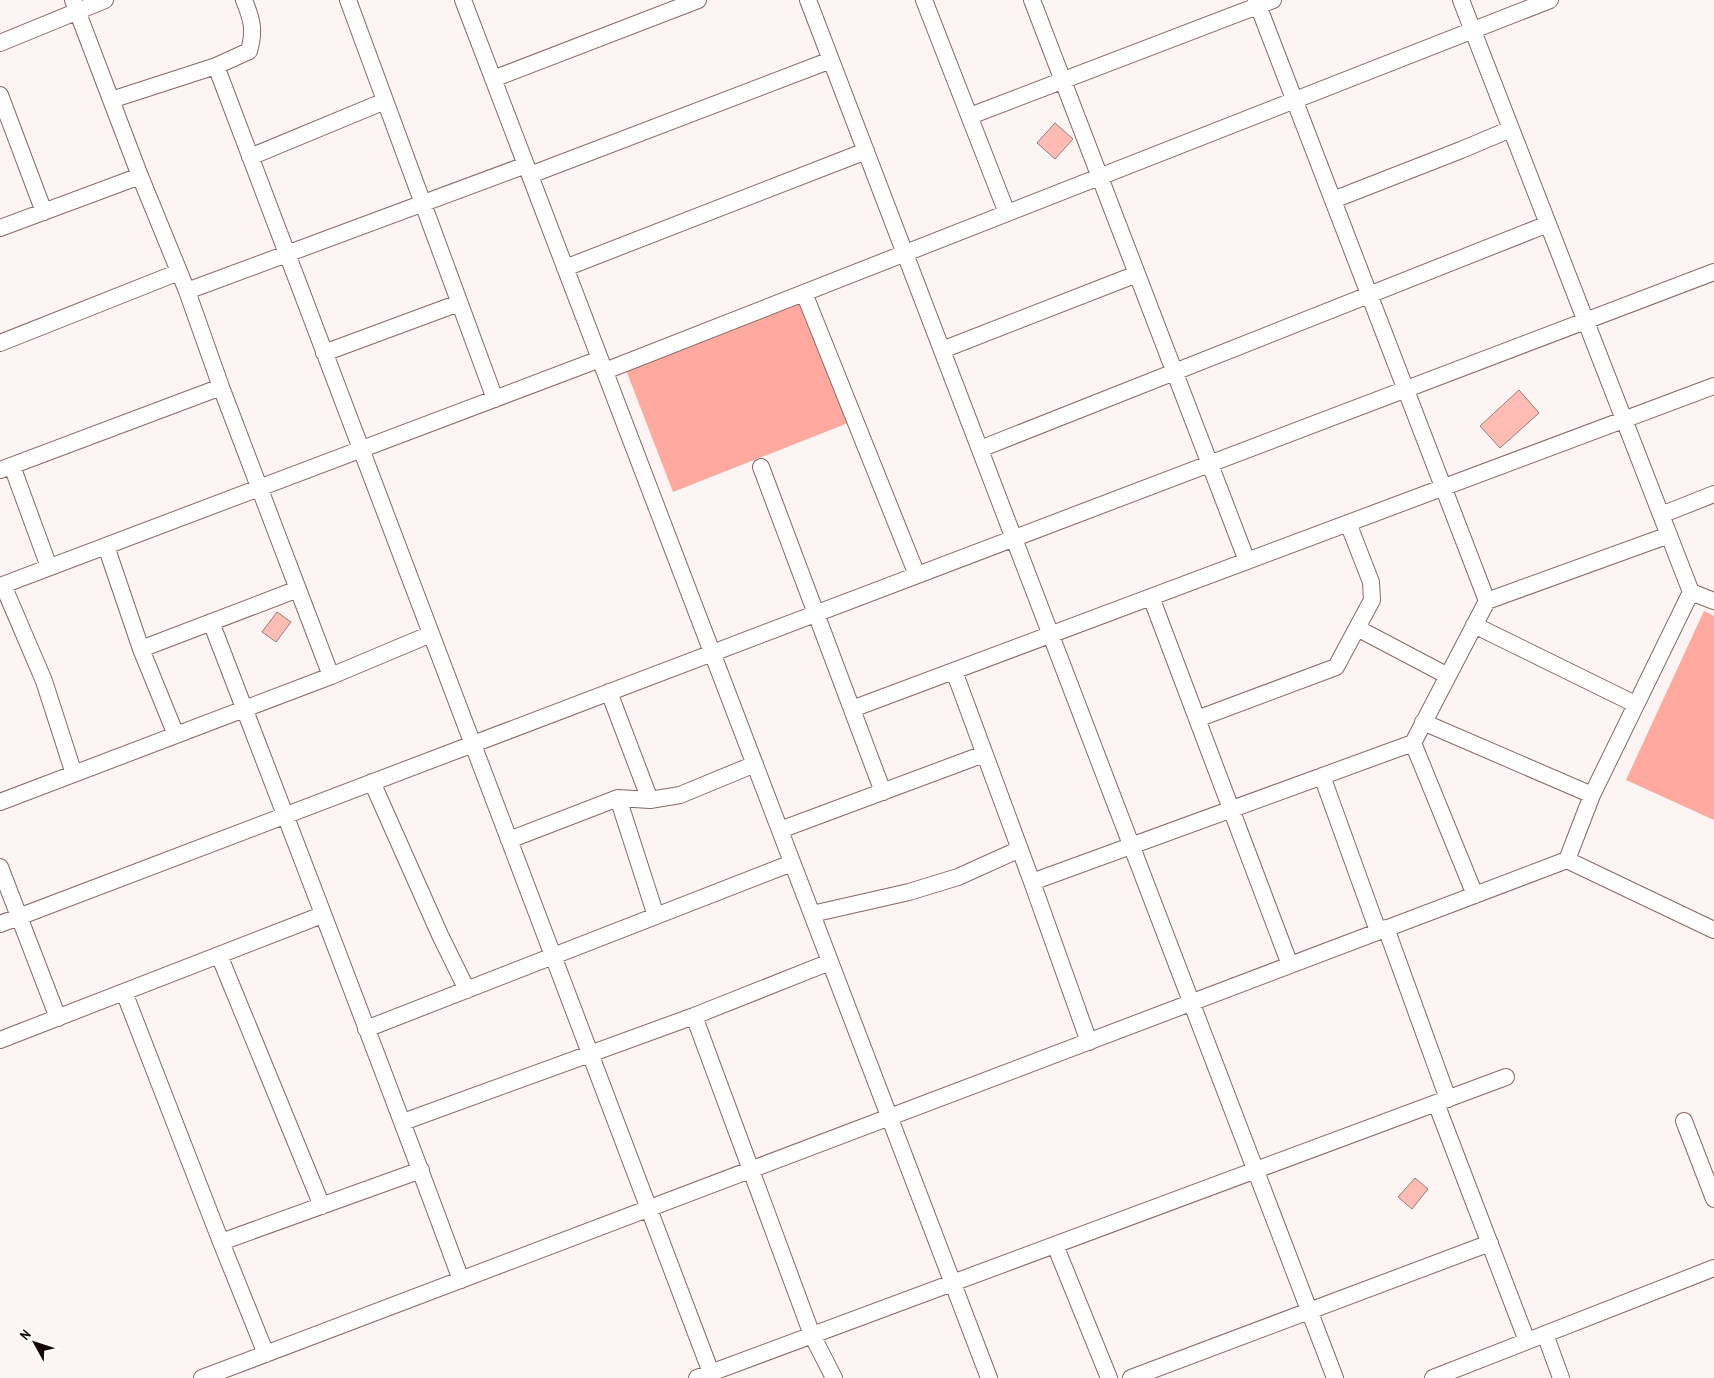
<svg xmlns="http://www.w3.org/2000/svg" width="1714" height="1378" font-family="'Archivo Narrow',sans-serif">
  <rect width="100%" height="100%" fill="#fcf5f4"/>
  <path fill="#ffa99f" d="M 800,302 L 848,423 L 673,492 L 626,370 Z
    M 1704,611 L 1714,616 L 1714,820 L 1626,780 Z"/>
  <path fill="#febcb4" stroke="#9a7c78" d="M 1055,123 L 1073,139 L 1055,159 L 1037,143 Z
    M 1519,390 L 1539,413 L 1500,448 L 1480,426 Z
    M 277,612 L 291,622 L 276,642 L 262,632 Z
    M 1415,1178 L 1428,1189 L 1412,1209 L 1398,1197 Z"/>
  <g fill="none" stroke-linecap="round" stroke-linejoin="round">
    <defs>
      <path id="street" d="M 73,0 L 140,176 L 187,291 L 221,387 L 331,676
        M 348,0 L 495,399
        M 463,0 L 989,1378
        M 808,0 L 1335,1378
        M 924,0 L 1007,213
        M 1032,0 L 1247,561
        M 1256,0 L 1487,601
        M 1461,0 L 1691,592 L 1592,795 L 1567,860
        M 0,43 L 105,0
        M 216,66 L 713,1378
        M 493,79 L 698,0
        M 0,95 L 44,212
        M 111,100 L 216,66 L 249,51 C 255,30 252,20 244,0
        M 970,116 L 1273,0
        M 250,157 L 385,101
        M 530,175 L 831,60
        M 1333,200 L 1461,150 L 1511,129
        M 0,228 L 140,176
        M 565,268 L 866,151
        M 187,291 L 526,165
        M 804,293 L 917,575
        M 0,343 L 179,272
        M 942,350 L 1137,274
        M 324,353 L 459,303
        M 605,371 L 1550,0
        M 980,449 L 1548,224
        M 12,466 L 49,567
        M 761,467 L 883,792
        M 0,470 L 221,387
        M 1661,515 L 1714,494
        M 106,546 L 141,649 L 176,735
        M 3,585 L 44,681 L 74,774
        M 0,586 L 600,359
        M 1691,592 L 1714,601
        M 1151,597 L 1290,965
        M 211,622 C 295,841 380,1060 461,1280
        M 1474,625 L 1635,704
        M 1357,628 L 1448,676
        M 141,649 L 298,589
        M 954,671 L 1032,882 L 1089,1042
        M 609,692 L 650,800
        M 852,709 L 1714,386
        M 1197,719 L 1336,667 L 1372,600 L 1371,582 L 1348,523
        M 1423,722 L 1592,795
        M 1413,743 L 1475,895
        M 1322,776 L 1378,931
        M 372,782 L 440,935 L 467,990
        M 618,798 L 656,916
        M 0,802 L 331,676 L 431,634
        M 780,830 L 984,754
        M 509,840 L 618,798 L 650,800 L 680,795 L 755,764
        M 0,867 L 58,1018
        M 1032,882 L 1413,743 L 1487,601 L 1669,535
        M 812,914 L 909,892 L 958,877 L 1020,849
        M 0,924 L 1714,272
        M 1386,928 L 1448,1099
        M 219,955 L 322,1206
        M 124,992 L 221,1242 L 266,1354
        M 694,1016 L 812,1335 L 834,1378
        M 366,1029 L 792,863
        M 0,1040 L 322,915
        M 1436,1103 L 1527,1341
        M 1684,1121 L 1714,1199
        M 403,1122 L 694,1016 L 830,962
        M 221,1242 L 421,1170
        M 1055,1245 L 1109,1378
        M 1545,1334 L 1561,1378
        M 202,1378 L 1567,860 L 1714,930
        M 697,1378 L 1506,1077
        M 1131,1378 L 1490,1243
        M 1433,1378 L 1714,1268"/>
    </defs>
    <use href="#street" stroke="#866965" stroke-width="18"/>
    <use href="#street" stroke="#fff" stroke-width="16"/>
  </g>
  <g transform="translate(35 1343) rotate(310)" stroke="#ffffff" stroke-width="4" paint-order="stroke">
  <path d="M0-4L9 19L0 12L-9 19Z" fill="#130807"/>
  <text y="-8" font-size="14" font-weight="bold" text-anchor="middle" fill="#130807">N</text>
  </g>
</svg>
